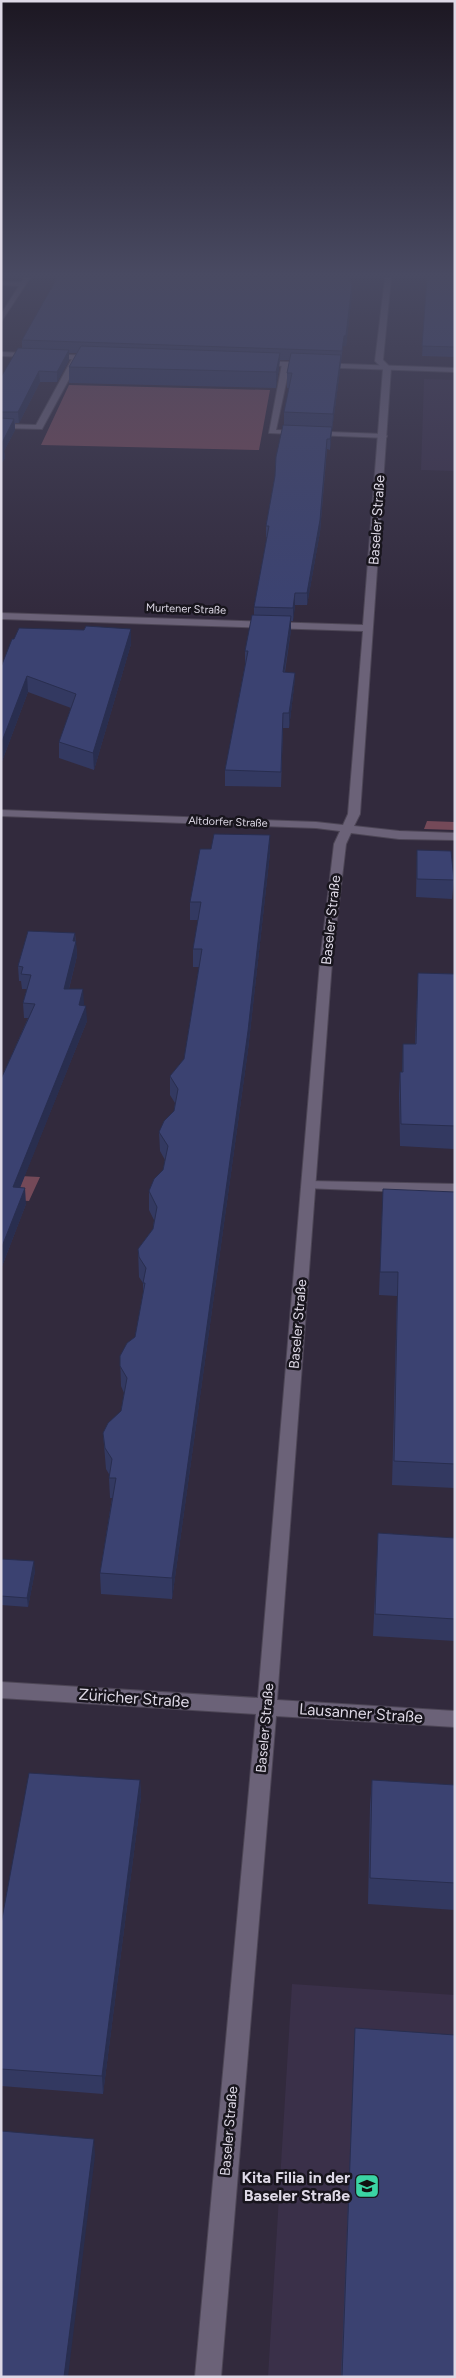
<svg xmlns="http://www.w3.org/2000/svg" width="456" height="2378" font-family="Figtree,sans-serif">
  <rect width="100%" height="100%" fill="#322a3d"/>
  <path fill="#3a3049" d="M 424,379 L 455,380 L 455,471 L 421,470 Z
    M 292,1984 L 455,1995 L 455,2377 L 268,2377 Z"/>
  <path fill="#744958" d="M 69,385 L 270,390 L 259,450 L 41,445 Z
    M 427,821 L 455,822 L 455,830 L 424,829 Z
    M 1,1175 L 40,1177 L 29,1201 L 1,1199 Z"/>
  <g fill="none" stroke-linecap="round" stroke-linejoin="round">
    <defs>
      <path id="lane" d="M 77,355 L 81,357 L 42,429 L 1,428 L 1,424 L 36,425 L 73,357 Z
        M 286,362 L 290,364 L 276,430 L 383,434 L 387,436 L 386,438 L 269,433 L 282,364 Z
        M 309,1181 L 455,1184 L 455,1194 L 304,1188 L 302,1185 L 304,1182 Z"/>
      <path id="street" d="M 24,278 L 30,278 L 1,322 L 1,314 L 19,286 L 1,285 L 1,281 L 21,282 Z
        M 385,278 L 391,278 L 383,360 L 391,368 L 360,814 L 354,826 L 399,831 L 455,833 L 455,840 L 399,839 L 351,833 L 346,844 L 332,962 L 277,1700 L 455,1711 L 455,1727 L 276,1716 L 221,2377 L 195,2377 L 256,1714 L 1,1698 L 1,1682 L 258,1698 L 320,962 L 334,844 L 340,831 L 316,828 L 1,816 L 1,810 L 316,822 L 343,825 L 348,814 L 363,631 L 1,619 L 1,613 L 363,625 L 383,369 L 375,361 Z"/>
      <path id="secondary" d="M 1,352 L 93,356 L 97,358 L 93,360 L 1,356 Z
        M 259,361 L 455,368 L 455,372 L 256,365 Z"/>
    </defs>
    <use href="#lane" stroke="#4d4656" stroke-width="2"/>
    <use href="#street" stroke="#4d4656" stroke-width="2"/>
    <use href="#secondary" stroke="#4d4656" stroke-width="2"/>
    <use href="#lane" fill="#6b6278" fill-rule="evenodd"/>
    <use href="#street" fill="#6b6278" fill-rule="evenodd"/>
    <use href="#secondary" fill="#6b6278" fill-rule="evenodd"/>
  </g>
  <path fill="#333961" d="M 427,278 L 455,278 L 455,357 L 422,356 Z
    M 350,282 L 352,294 L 346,346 L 343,346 L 340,370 L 332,430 L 330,450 L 327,449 L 320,532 L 307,605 L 295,605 L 293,621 L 291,621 L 291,630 L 285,672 L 295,673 L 294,687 L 289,728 L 283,728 L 281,787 L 225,786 L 225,770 L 245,665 L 245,651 L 254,615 L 254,607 L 267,537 L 266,537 L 266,526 L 284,425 L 284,412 L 289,388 L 287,388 L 287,373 L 290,360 L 280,360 L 279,368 L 276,388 L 69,383 L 69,367 L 77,353 L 69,353 L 69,360 L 57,382 L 40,382 L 19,423 L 15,423 L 15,430 L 4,451 L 5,458 L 1,464 L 1,377 L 22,348 L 22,340 Z
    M 84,630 L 131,644 L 94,770 L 59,758 L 59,742 L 71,708 L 28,692 L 1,764 L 1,667 L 14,639 Z
    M 417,850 L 454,880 L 452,899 L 416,897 Z
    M 270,853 L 248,1050 L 172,1599 L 101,1594 L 100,1573 L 112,1498 L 110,1498 L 109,1478 L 109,1474 L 106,1469 L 103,1433 L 121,1411 L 124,1393 L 121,1386 L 120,1356 L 135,1337 L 143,1293 L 143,1283 L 139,1277 L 138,1249 L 153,1229 L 154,1220 L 149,1210 L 149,1191 L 163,1170 L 165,1160 L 160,1151 L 159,1132 L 174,1111 L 175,1103 L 170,1095 L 170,1076 L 184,1059 L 199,967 L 193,967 L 193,949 L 198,920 L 190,920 L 190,902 Z
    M 75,933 L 77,956 L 69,989 L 83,989 L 83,1006 L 87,1021 L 20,1187 L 26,1204 L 1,1269 L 1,1079 L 28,1018 L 24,1018 L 23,1003 L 27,989 L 22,989 L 21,981 L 19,981 L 18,966 Z
    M 418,973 L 455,974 L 454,1149 L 400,1146 L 399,1094 L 400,1072 L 402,1072 L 403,1044 L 415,1044 Z
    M 455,1192 L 455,1488 L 392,1485 L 397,1296 L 379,1295 L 382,1212 Z
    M 378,1533 L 455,1538 L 455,1641 L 373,1636 Z
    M 1,1559 L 35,1571 L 28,1607 L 1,1605 Z
    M 140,1780 L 141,1797 L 103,2094 L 1,2086 L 1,1924 Z
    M 372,1780 L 455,1785 L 455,1910 L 368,1904 L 370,1806 Z
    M 355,2028 L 455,2377 L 341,2377 Z"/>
  <path fill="#292e4f" d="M 352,284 L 352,294 L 346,346 L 343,346 L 341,362 L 344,336 Z
    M 69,350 L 69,360 L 57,382 L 57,372 Z
    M 280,353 L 279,368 L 276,388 L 276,372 Z
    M 341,355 L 340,370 L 332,430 L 333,414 Z
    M 39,371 L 40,382 L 19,423 L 18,412 Z
    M 14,419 L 15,430 L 4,451 L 5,458 L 1,464 L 1,445 Z
    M 332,427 L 331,438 L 330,450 L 330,439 Z
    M 327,439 L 320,532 L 307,605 L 307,593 Z
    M 295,593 L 295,605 L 293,621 L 293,608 Z
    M 291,616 L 291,630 L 282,687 L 283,672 Z
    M 131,629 L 131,644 L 94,770 L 93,753 Z
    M 295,673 L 294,687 L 289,728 L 289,713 Z
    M 27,676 L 28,692 L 1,764 L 1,744 Z
    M 270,835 L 270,853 L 248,1050 L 172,1599 L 172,1578 Z
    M 75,933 L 75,945 L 76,941 L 77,956 L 65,1004 L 64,989 Z
    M 83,989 L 84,1004 L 80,1020 L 79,1005 Z
    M 86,1006 L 87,1021 L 14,1203 L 13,1187 Z
    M 25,1188 L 26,1204 L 1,1269 L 1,1249 Z
    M 34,1561 L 35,1571 L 28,1607 L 27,1598 Z
    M 140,1780 L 141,1797 L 103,2094 L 102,2076 Z
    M 94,2139 L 95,2156 L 68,2377 L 64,2377 Z"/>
  <path fill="#3b4271" stroke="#292e4f" d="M 57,278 L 349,278 L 349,280 L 352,284 L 346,335 L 344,336 L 342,351 L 22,340 Z
    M 427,278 L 455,278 L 455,347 L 422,346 Z
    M 81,346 L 280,353 L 276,372 L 69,367 Z
    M 18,348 L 69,350 L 57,372 L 39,371 L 18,412 L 1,412 L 1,377 Z
    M 291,353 L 341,355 L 333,414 L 284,412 L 292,373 L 287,373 Z
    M 1,418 L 14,419 L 1,445 Z
    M 283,425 L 332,427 L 330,439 L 327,439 L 320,520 L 307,593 L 295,593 L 293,608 L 254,607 L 269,526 L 266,526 L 275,476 L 276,457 Z
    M 252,615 L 291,616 L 283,672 L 295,673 L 289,713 L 283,713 L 281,772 L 225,770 L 248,651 L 245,651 Z
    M 86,626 L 131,629 L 93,753 L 59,742 L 76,694 L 27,676 L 1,744 L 1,667 L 12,639 L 14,639 L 19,628 L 84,630 Z
    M 214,834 L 270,835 L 248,1031 L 172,1578 L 100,1573 L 116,1478 L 109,1478 L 112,1459 L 105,1448 L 103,1433 L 108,1423 L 121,1411 L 127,1378 L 120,1366 L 120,1356 L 127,1343 L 135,1337 L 145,1283 L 143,1283 L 146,1268 L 139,1257 L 138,1249 L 153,1229 L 157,1207 L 149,1191 L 154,1179 L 163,1170 L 168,1146 L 159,1132 L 164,1121 L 174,1111 L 178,1089 L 170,1076 L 184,1059 L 202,949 L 193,949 L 201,902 L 190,902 L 200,849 L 211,849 Z
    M 417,850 L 451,851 L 454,880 L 417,879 Z
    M 28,931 L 75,933 L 73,941 L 76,941 L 64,989 L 83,989 L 79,1005 L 86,1006 L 13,1187 L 25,1188 L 1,1249 L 1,1079 L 35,1004 L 23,1003 L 31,975 L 21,974 L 23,967 L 18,966 Z
    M 418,973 L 455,974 L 455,1126 L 401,1124 L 400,1072 L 403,1072 L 403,1044 L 416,1044 Z
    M 383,1189 L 455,1192 L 455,1464 L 394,1461 L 398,1272 L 380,1272 Z
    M 378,1533 L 455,1538 L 455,1619 L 375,1614 Z
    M 1,1559 L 34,1561 L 27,1598 L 1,1596 Z
    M 29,1773 L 140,1780 L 102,2076 L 1,2069 L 1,1924 Z
    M 372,1780 L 455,1785 L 455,1883 L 370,1878 Z
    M 355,2028 L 455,2035 L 455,2377 L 342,2377 Z
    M 1,2131 L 94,2139 L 64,2377 L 1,2377 Z"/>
  <linearGradient id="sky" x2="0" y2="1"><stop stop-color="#1c1722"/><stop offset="0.45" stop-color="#494a62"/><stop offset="1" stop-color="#494a62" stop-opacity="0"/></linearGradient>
  <rect width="456" height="611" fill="url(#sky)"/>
  <defs>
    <symbol id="school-square" viewBox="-11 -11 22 22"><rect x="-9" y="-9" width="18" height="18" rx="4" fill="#3bd4a4" stroke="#18151d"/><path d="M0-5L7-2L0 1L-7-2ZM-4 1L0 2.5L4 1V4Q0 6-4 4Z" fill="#111"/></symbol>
  </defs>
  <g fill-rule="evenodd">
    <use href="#school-square" x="353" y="2172" width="28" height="28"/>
  </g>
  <g text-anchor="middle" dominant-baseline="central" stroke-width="5" stroke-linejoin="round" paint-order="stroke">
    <g font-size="11" fill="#ded9e6" stroke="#18151d">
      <text transform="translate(186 609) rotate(2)">Murtener Straße</text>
      <text transform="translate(228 822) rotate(2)">Altdorfer Straße</text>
    </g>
    <g font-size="14" fill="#ded9e6" stroke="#18151d">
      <text transform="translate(377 520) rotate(-86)">Baseler Straße</text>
      <text transform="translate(331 920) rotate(-84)">Baseler Straße</text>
      <text transform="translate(298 1324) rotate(-85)">Baseler Straße</text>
      <text transform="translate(265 1728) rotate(-85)">Baseler Straße</text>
      <text transform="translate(229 2131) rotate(-85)">Baseler Straße</text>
    </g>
    <g font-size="16" fill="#ded9e6" stroke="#18151d">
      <text transform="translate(134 1698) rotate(4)">Züricher Straße</text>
      <text transform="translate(361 1713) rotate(4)">Lausanner Straße</text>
    </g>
    <g font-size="16" font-weight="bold" fill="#ded9e6" stroke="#18151d" text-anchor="end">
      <text x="350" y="2177">Kita Filia in der<tspan x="350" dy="18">Baseler Straße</tspan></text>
    </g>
  </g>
  <rect width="456" height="2378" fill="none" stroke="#ded9e6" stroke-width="5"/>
</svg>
